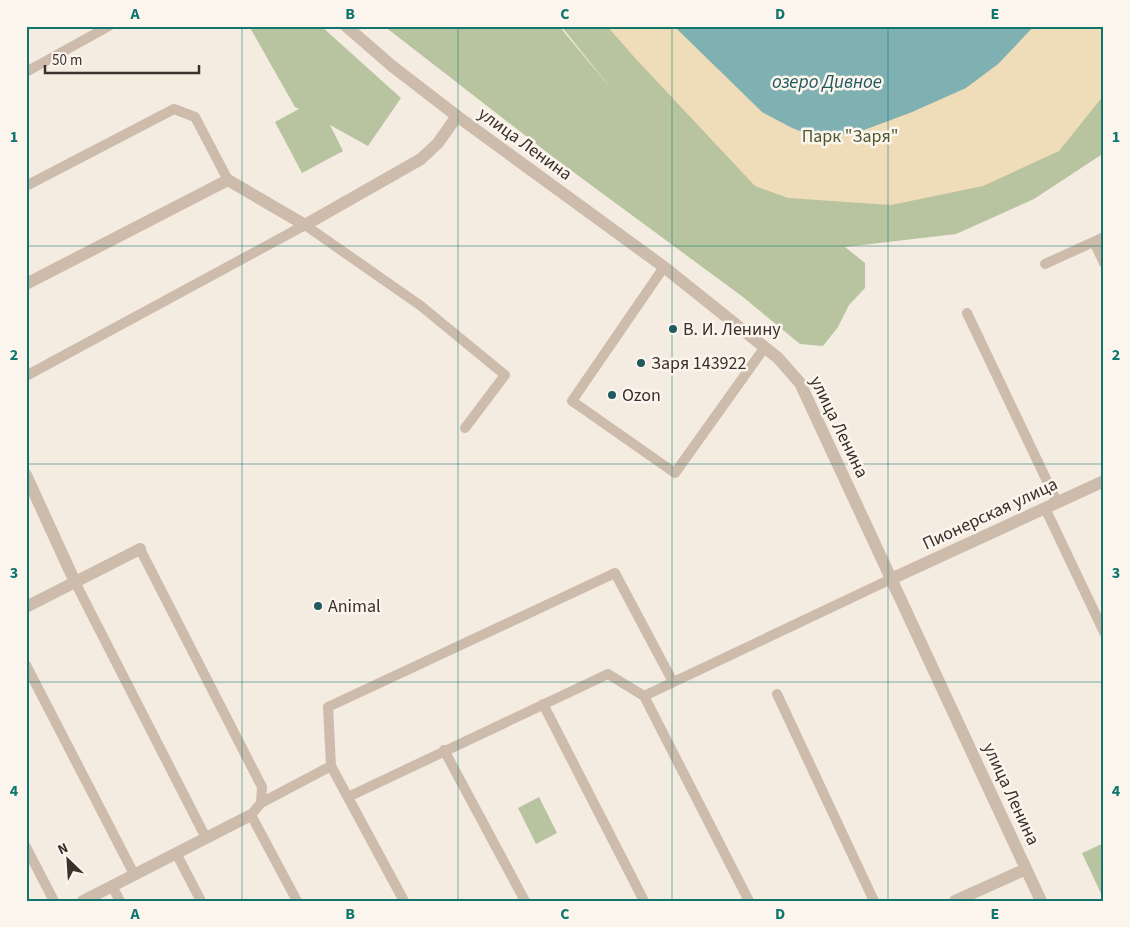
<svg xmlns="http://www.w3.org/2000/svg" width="1130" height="927" font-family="'Source Sans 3',sans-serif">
  <rect width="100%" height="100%" fill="#f4ebe1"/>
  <path fill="#b8c4a0" d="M 249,26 L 321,26 L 401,98 L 368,146 L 330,125 L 343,151 L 302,173 L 275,122 L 299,109 L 295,107 Z
    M 384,26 L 559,26 L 614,92 L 561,26 L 1104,26 L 1104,153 L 1034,199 L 956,234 L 845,247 L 865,263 L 865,288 L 849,305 L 838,327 L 823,346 L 800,344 L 743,297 L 553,157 Z
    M 539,797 L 557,833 L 536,844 L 518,808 Z
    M 1104,843 L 1104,900 L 1082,853 Z"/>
  <path fill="#efdcb8" d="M 607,26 L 674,26 L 717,68 L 822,139 L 861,131 L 912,112 L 998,64 L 1034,26 L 1104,26 L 1104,95 L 1059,151 L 983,186 L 891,205 L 788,198 L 755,186 L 635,58 Z"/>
  <path fill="#7fb0b2" d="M 674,26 L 1034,26 L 998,64 L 966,88 L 912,112 L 861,131 L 822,139 L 792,128 L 762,112 Z"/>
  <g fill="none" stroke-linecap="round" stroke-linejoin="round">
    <path stroke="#cdbbac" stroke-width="10" d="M 26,72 L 109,26
      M 26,186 L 174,109 L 195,117 L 228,180
      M 1094,242 L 1104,263
      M 1045,264 L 1104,237
      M 664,267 L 572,401 L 675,473 L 765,347
      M 967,313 L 1057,502
      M 26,376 L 305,225 L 421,306 L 505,375 L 465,428
      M 1045,508 L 1104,632
      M 140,549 L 262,787 L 261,803 L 251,815 L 297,901
      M 75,582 L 206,838
      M 26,665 L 134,874
      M 777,694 L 874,901
      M 644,696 L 891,579
      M 543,704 L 644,901
      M 444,750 L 525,901
      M 331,766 L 404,901
      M 348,797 L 608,674 L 644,696 L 749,901
      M 261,803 L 331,766 L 328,707 L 615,573 L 673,682
      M 26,847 L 54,901
      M 176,853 L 201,901
      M 112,886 L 120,901"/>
    <path stroke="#cdbbac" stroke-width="12" d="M 26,284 L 228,180 L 305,225 L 421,159 L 438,143 L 457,116
      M 26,475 L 75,582
      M 891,579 L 1104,481
      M 26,607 L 140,549
      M 83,901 L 251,815"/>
    <path stroke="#cdbbac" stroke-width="12" d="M 346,26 L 392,66 L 457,116 L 664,267 L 778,358 L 800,383 L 1041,901
      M 955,901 L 1026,869"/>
  </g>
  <path fill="none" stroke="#0f766e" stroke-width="1" stroke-opacity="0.55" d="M 242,26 L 242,901M 458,26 L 458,901M 672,26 L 672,901M 888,26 L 888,901M 26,246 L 1104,246M 26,464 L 1104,464M 26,682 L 1104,682"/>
  <g fill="#1f5a5e" stroke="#fbf5ee" stroke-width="2">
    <circle cx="673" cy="329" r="5"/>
    <circle cx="641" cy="363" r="5"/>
    <circle cx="612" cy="395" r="5"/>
    <circle cx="318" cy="606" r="5"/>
  </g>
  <g text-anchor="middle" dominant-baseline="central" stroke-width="5" stroke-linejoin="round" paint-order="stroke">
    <g font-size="18" fill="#4a5a2e" stroke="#fbf5ee">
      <text x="850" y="136">Парк "Заря"</text>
    </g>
    <g font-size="18" fill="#3b302b" stroke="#fbf5ee">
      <text transform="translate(525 144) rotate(36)">улица Ленина</text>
      <text transform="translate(839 427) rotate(64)">улица Ленина</text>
      <text transform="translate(990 514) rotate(-25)">Пионерская улица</text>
      <text transform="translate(1011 794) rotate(65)">улица Ленина</text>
    </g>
    <g font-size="18" fill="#3b302b" stroke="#fbf5ee" text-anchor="start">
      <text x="683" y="329">В. И. Ленину</text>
      <text x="651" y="363">Заря 143922</text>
      <text x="622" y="395">Ozon</text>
      <text x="328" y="606">Animal</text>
    </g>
    <g font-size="19" font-style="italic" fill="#1f5a5e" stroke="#fbf5ee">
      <text x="827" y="82">озеро Дивное</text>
    </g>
  </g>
  <rect width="1130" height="927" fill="none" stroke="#fbf5ee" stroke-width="55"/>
  <g transform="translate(68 860) rotate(335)" stroke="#fbf5ee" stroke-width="4" paint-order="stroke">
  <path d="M0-4L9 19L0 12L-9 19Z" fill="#3b302b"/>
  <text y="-8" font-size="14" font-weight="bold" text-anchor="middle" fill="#3b302b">N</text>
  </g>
  <path d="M45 65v8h154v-8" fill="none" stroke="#3b302b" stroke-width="2.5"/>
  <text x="52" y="65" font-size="15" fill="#3b302b" stroke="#fbf5ee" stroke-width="4" paint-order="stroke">50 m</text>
  <rect x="28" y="28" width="1074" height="872" fill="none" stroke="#0f766e" stroke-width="2"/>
  <g font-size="16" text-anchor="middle" font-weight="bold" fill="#0f766e">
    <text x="135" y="19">A</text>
    <text x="350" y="19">B</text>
    <text x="565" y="19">C</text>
    <text x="780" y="19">D</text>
    <text x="995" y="19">E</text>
    <text x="14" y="142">1</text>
    <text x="1116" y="142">1</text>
    <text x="14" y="360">2</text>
    <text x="1116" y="360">2</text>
    <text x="14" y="578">3</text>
    <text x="1116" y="578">3</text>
    <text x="14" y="796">4</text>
    <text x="1116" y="796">4</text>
    <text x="135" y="919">A</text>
    <text x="350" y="919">B</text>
    <text x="565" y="919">C</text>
    <text x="780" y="919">D</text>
    <text x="995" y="919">E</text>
  </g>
</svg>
